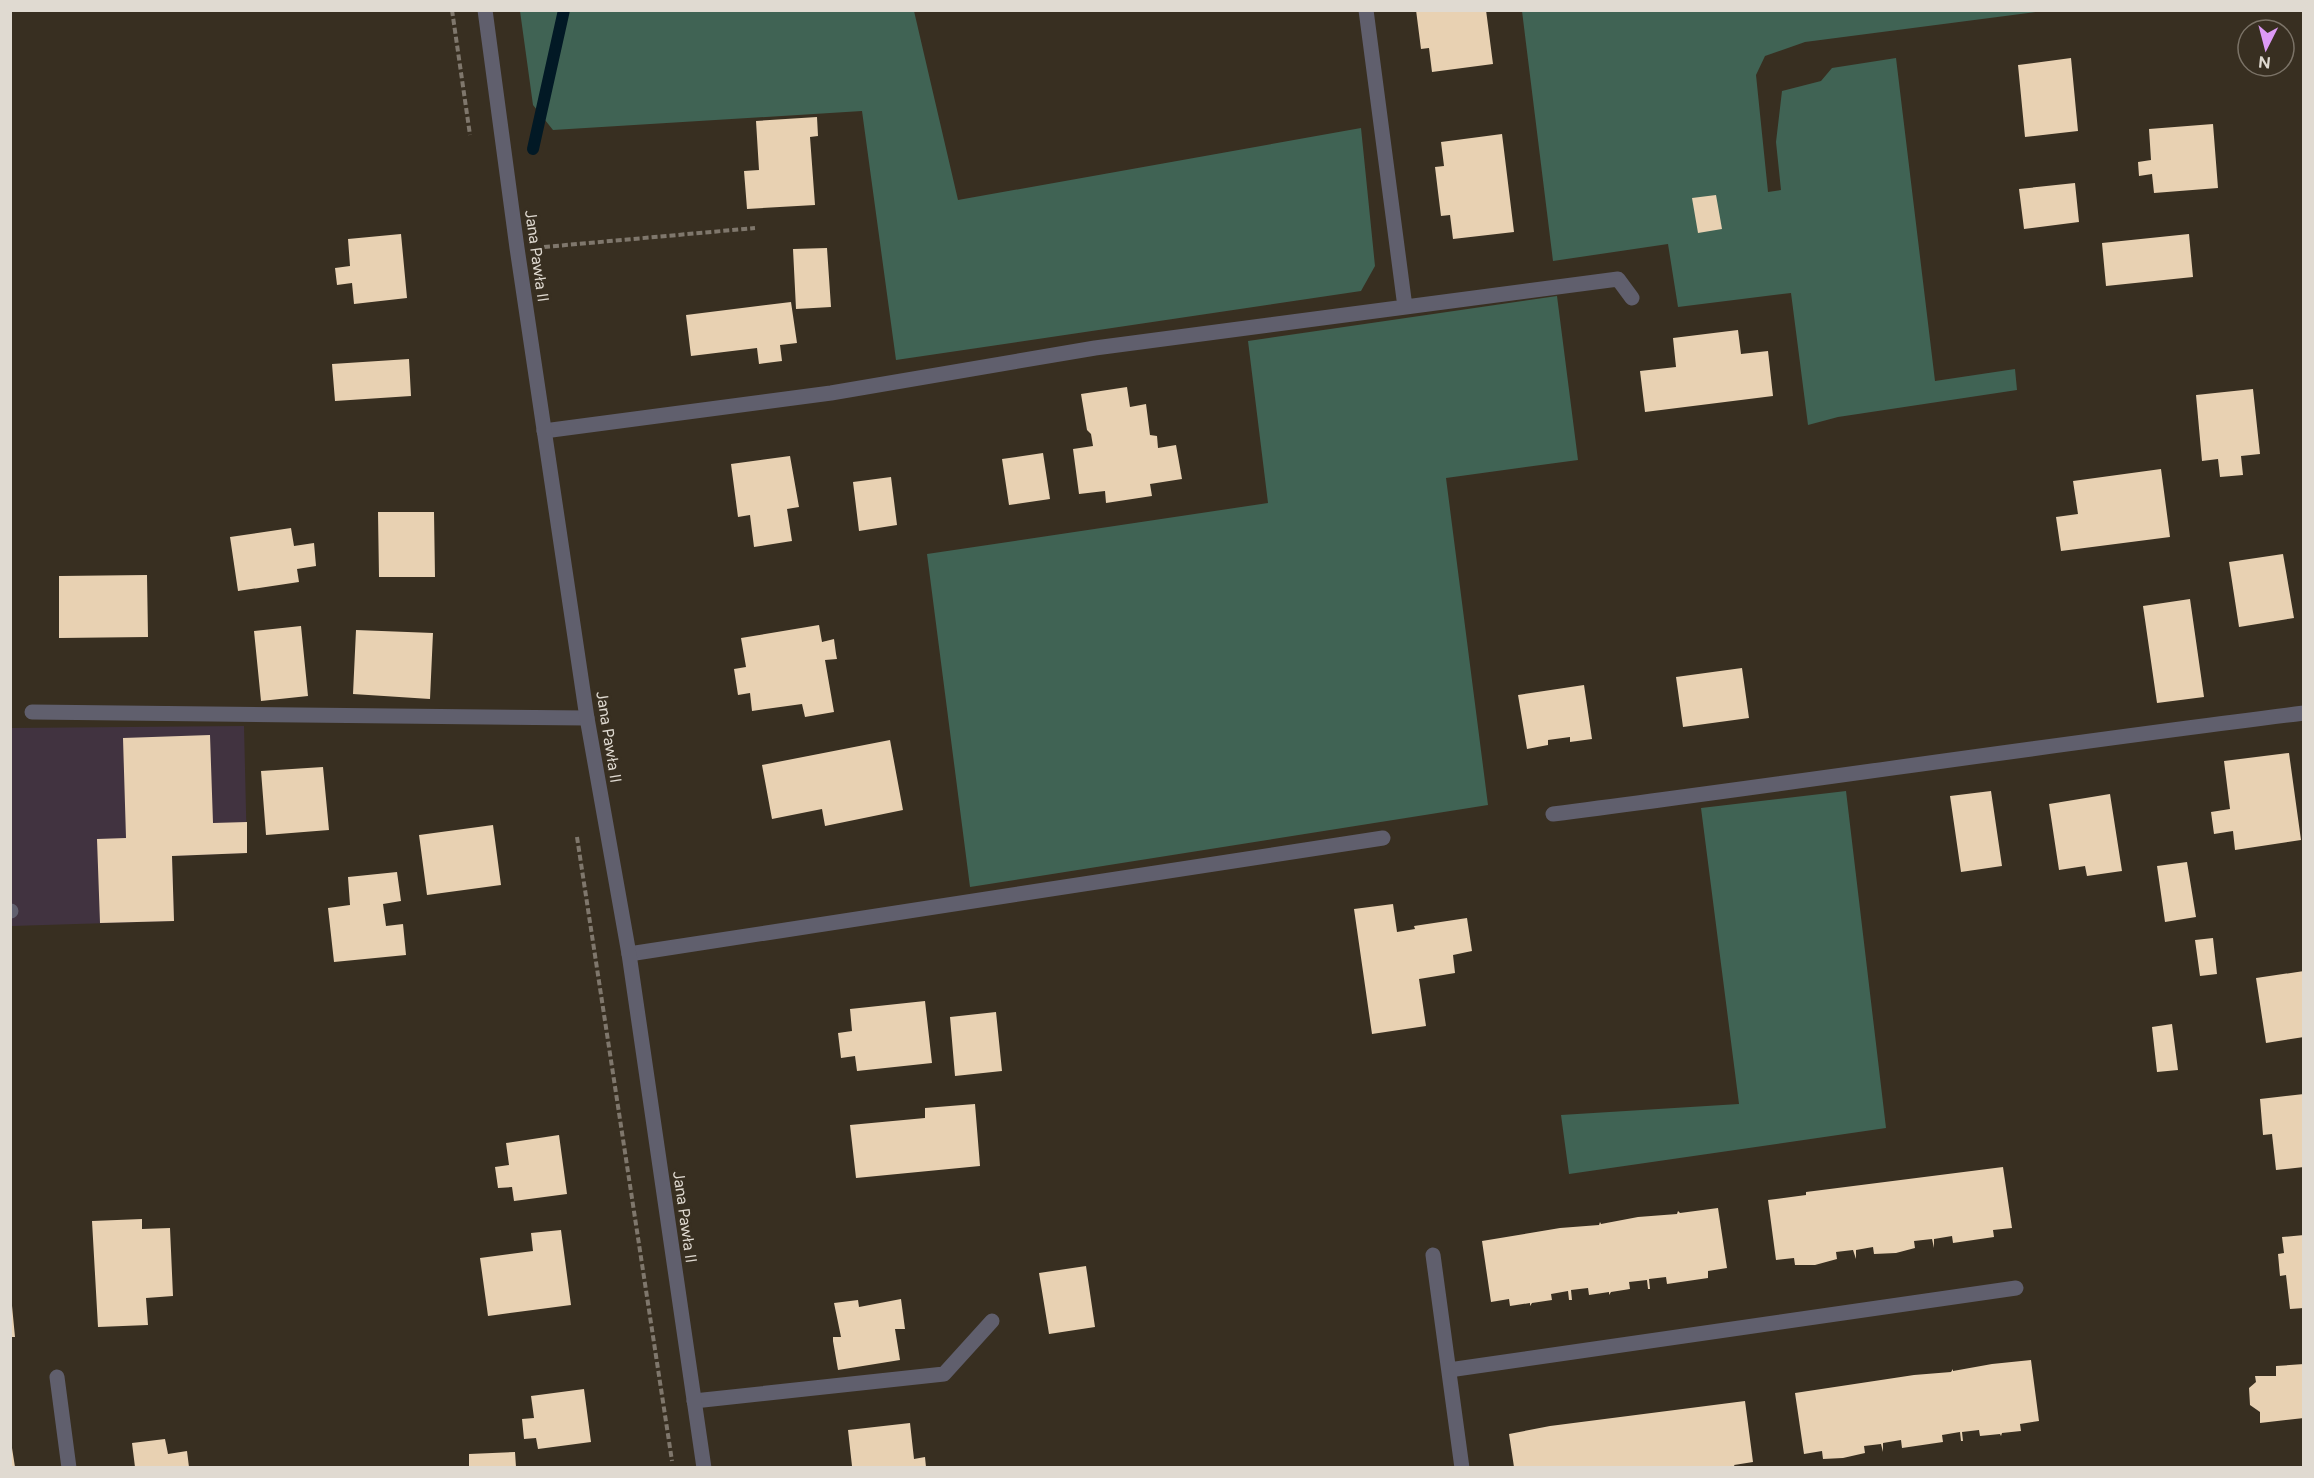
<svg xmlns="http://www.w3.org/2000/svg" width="2314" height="1478" font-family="Figtree,sans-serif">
  <rect width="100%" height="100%" fill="#382f21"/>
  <path fill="#413340" d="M 244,726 L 247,853 L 172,856 L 174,921 L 12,926 L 10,728 Z"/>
  <path fill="#406354" d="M 520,11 L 914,11 L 958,200 L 1361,128 L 1375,266 L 1361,291 L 896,360 L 862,111 L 553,130 L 533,105 Z
    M 1522,11 L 2043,11 L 1805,42 L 1765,56 L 1756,75 L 1768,192 L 1781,190 L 1776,142 L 1782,91 L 1821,81 L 1832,68 L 1896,58 L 1935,381 L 2015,369 L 2017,390 L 1838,417 L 1808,425 L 1791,293 L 1678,307 L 1668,244 L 1553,261 Z
    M 1557,296 L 1578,460 L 1446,478 L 1488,805 L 970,887 L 927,554 L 1268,503 L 1248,341 Z
    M 1846,791 L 1886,1128 L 1569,1174 L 1561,1115 L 1739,1104 L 1701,808 Z"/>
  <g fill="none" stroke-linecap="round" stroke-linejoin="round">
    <path stroke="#021925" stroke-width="12" d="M 533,149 L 564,10"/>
  </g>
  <path fill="#e8d1b2" d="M 1416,10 L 1486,10 L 1493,64 L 1432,72 L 1429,48 L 1421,49 Z
    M 2071,58 L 2078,131 L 2025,137 L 2018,65 Z
    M 817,117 L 818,136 L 810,137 L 815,205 L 747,209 L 744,171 L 759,170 L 756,121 Z
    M 2213,124 L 2218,188 L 2154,193 L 2152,174 L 2139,176 L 2138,162 L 2151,160 L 2149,129 Z
    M 1502,134 L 1514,232 L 1453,239 L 1450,215 L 1441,216 L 1438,192 L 1435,167 L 1444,166 L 1441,142 Z
    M 2075,183 L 2079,222 L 2024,229 L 2019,189 Z
    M 1716,195 L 1722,229 L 1698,233 L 1692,198 Z
    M 401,234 L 407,298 L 354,304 L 352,283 L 337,285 L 335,268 L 350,266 L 348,239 Z
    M 2189,234 L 2193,277 L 2106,286 L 2102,243 Z
    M 827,248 L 831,307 L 796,309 L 793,249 Z
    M 791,302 L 797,343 L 780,345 L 782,361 L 759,364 L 757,348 L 691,356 L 686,315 Z
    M 1738,330 L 1741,354 L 1768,351 L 1773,396 L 1645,412 L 1640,371 L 1676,367 L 1673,338 Z
    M 409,359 L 411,396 L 335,401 L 332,364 Z
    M 1127,387 L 1130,407 L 1146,404 L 1150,435 L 1157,436 L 1158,448 L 1176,445 L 1182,479 L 1150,484 L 1152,496 L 1106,503 L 1105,491 L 1079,494 L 1073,449 L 1093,446 L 1091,434 L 1087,430 L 1081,394 Z
    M 2253,389 L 2260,454 L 2241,456 L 2243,475 L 2220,477 L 2218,459 L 2202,461 L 2196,395 Z
    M 1043,453 L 1050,499 L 1009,505 L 1002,459 Z
    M 790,456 L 799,507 L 787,509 L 792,541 L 754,547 L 750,515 L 738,517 L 731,464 Z
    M 2161,469 L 2170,537 L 2061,551 L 2056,517 L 2078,514 L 2073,481 Z
    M 891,477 L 897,525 L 859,531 L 853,482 Z
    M 378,512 L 434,512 L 435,577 L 379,577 Z
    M 291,528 L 294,546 L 314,543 L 316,566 L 297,569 L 299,582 L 238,591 L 230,537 Z
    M 2283,554 L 2294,618 L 2239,627 L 2229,562 Z
    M 147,575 L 148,637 L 59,638 L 59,576 Z
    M 2190,599 L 2204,697 L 2157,703 L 2143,606 Z
    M 819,625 L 822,642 L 834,639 L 836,654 L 837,659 L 825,660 L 834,712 L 805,717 L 802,704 L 752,711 L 750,693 L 738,695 L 734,669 L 746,667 L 741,638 Z
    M 301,626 L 308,696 L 261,701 L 254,631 Z
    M 356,630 L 433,633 L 430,699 L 353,694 Z
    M 1742,668 L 1749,718 L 1683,727 L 1676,677 Z
    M 1584,685 L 1592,739 L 1570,742 L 1570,737 L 1548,740 L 1548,745 L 1527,749 L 1518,695 Z
    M 210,735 L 213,823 L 247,822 L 247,853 L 172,856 L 174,921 L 100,923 L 97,839 L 126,838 L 123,738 Z
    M 890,740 L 903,810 L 825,826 L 822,809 L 772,819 L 762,765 Z
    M 2289,753 L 2301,840 L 2235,850 L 2233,831 L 2214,834 L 2211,812 L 2230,809 L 2224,761 Z
    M 323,767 L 329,830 L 266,835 L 261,771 Z
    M 1991,791 L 2002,866 L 1961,872 L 1950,796 Z
    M 2110,794 L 2122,871 L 2087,876 L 2085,866 L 2059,870 L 2049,804 Z
    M 493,825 L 501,885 L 427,895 L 419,835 Z
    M 2187,862 L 2196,917 L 2165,922 L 2157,866 Z
    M 397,872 L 401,901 L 383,904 L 386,926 L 403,924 L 406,955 L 334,962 L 328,908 L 350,905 L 348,877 Z
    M 1393,904 L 1397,932 L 1415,929 L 1414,926 L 1467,918 L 1472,951 L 1453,955 L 1455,973 L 1419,979 L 1426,1026 L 1372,1034 L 1354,909 Z
    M 2213,938 L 2217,974 L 2200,976 L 2195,940 Z
    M 2304,971 L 2304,1037 L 2266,1043 L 2256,978 Z
    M 925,1001 L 932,1063 L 857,1071 L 855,1056 L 841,1058 L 838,1033 L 852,1031 L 850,1009 Z
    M 996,1012 L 1002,1071 L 955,1076 L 950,1017 Z
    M 2172,1024 L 2178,1070 L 2157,1072 L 2152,1027 Z
    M 2304,1094 L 2304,1167 L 2276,1170 L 2272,1134 L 2263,1135 L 2260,1099 Z
    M 975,1104 L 980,1166 L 856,1178 L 850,1125 L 925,1118 L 925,1108 Z
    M 559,1135 L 567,1194 L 514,1201 L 512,1187 L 498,1188 L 495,1167 L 509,1165 L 506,1143 Z
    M 2003,1167 L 2012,1228 L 1993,1230 L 1994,1237 L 1953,1243 L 1952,1236 L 1934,1239 L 1934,1248 L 1932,1239 L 1914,1241 L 1915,1248 L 1896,1253 L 1874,1254 L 1873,1247 L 1856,1250 L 1856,1259 L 1853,1250 L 1836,1252 L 1837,1259 L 1815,1265 L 1795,1265 L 1794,1258 L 1776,1260 L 1768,1200 L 1806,1195 L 1806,1192 Z
    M 1718,1208 L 1727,1268 L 1708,1271 L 1708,1278 L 1667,1284 L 1666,1277 L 1649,1279 L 1650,1289 L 1648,1289 L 1647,1280 L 1629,1282 L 1630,1289 L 1611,1292 L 1609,1295 L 1609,1292 L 1589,1295 L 1588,1288 L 1571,1290 L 1572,1300 L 1569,1300 L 1568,1291 L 1551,1294 L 1552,1300 L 1532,1303 L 1530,1306 L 1530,1303 L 1510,1306 L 1509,1299 L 1491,1302 L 1482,1241 L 1560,1228 L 1599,1225 L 1600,1222 L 1601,1224 L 1638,1217 L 1677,1214 L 1678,1211 L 1680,1213 Z
    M 142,1219 L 142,1229 L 170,1228 L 173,1296 L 146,1298 L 148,1325 L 98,1327 L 92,1221 Z
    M 561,1230 L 571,1305 L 488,1316 L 480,1258 L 533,1251 L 531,1233 Z
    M 2304,1235 L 2304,1308 L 2290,1309 L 2286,1275 L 2280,1276 L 2278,1254 L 2284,1253 L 2282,1237 Z
    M 1086,1266 L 1095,1327 L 1049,1334 L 1039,1273 Z
    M 10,1285 L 15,1337 L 10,1337 Z
    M 901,1299 L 905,1329 L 895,1329 L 900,1360 L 838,1370 L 833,1341 L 833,1337 L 841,1337 L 834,1303 L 858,1300 L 859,1307 Z
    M 2031,1360 L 2039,1421 L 2020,1424 L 2021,1431 L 2002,1433 L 2001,1436 L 2000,1434 L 1980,1436 L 1979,1430 L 1962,1432 L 1963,1441 L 1961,1441 L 1960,1432 L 1942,1435 L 1943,1442 L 1902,1448 L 1901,1440 L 1883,1443 L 1883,1452 L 1881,1444 L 1864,1446 L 1865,1453 L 1843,1458 L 1823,1459 L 1822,1451 L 1804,1454 L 1795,1393 L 1914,1375 L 1951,1372 L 1953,1369 L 1953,1371 L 1992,1364 Z
    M 2304,1364 L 2304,1418 L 2260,1423 L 2260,1412 L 2250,1405 L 2249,1388 L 2256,1382 L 2255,1376 L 2276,1376 L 2276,1366 Z
    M 584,1389 L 591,1442 L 538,1449 L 536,1438 L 524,1439 L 522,1419 L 534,1418 L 531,1396 Z
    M 1745,1401 L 1753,1462 L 1734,1465 L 1735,1467 L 1514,1467 L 1509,1434 L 1550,1426 Z
    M 910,1423 L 914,1459 L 925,1457 L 926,1467 L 852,1466 L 848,1430 Z
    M 165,1439 L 168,1454 L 187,1451 L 189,1467 L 135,1467 L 132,1443 Z
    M 10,1448 L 12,1448 L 15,1467 L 10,1467 Z
    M 515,1452 L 516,1467 L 469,1467 L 469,1454 Z"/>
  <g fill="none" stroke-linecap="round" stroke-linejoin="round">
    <path stroke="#7f776c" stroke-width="4" stroke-dasharray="6 3" stroke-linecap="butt" d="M 452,10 L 470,135
      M 544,247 L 755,228
      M 577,837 L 672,1461"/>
    <path stroke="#605f6d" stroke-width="15" d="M 32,712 L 587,718
      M 1553,814 C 1803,782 2053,744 2304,713
      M 10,911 L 11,911
      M 629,954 L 1383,838
      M 694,1401 L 944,1374 L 992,1321"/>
    <path stroke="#605f6d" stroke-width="15" d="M 1366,10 L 1405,307
      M 544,431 L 831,393 L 1095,348 L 1618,279 L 1632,298
      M 1433,1255 L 1462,1468
      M 1449,1370 L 2016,1288
      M 57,1377 L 69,1468"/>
    <path stroke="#605f6d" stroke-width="15" d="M 485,10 L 517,248 L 587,718 L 629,954 L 704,1468"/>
  </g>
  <g text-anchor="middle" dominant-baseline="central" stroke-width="6" stroke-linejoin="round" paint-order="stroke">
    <g font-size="16" fill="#e0dad1" stroke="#382f21">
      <text transform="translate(537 256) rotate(82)">Jana Pawła II</text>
      <text transform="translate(609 737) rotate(81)">Jana Pawła II</text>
      <text transform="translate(685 1217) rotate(82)">Jana Pawła II</text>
    </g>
  </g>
  <rect width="2314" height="1478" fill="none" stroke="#e0dad1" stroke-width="24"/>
  <g transform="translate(2266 48) rotate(186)"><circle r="28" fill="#382f21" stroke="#7b7367" stroke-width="1.5"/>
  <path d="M0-4.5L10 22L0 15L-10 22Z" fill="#dc99f5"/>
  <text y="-9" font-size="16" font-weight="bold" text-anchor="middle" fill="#e0dad1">N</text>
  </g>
</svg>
